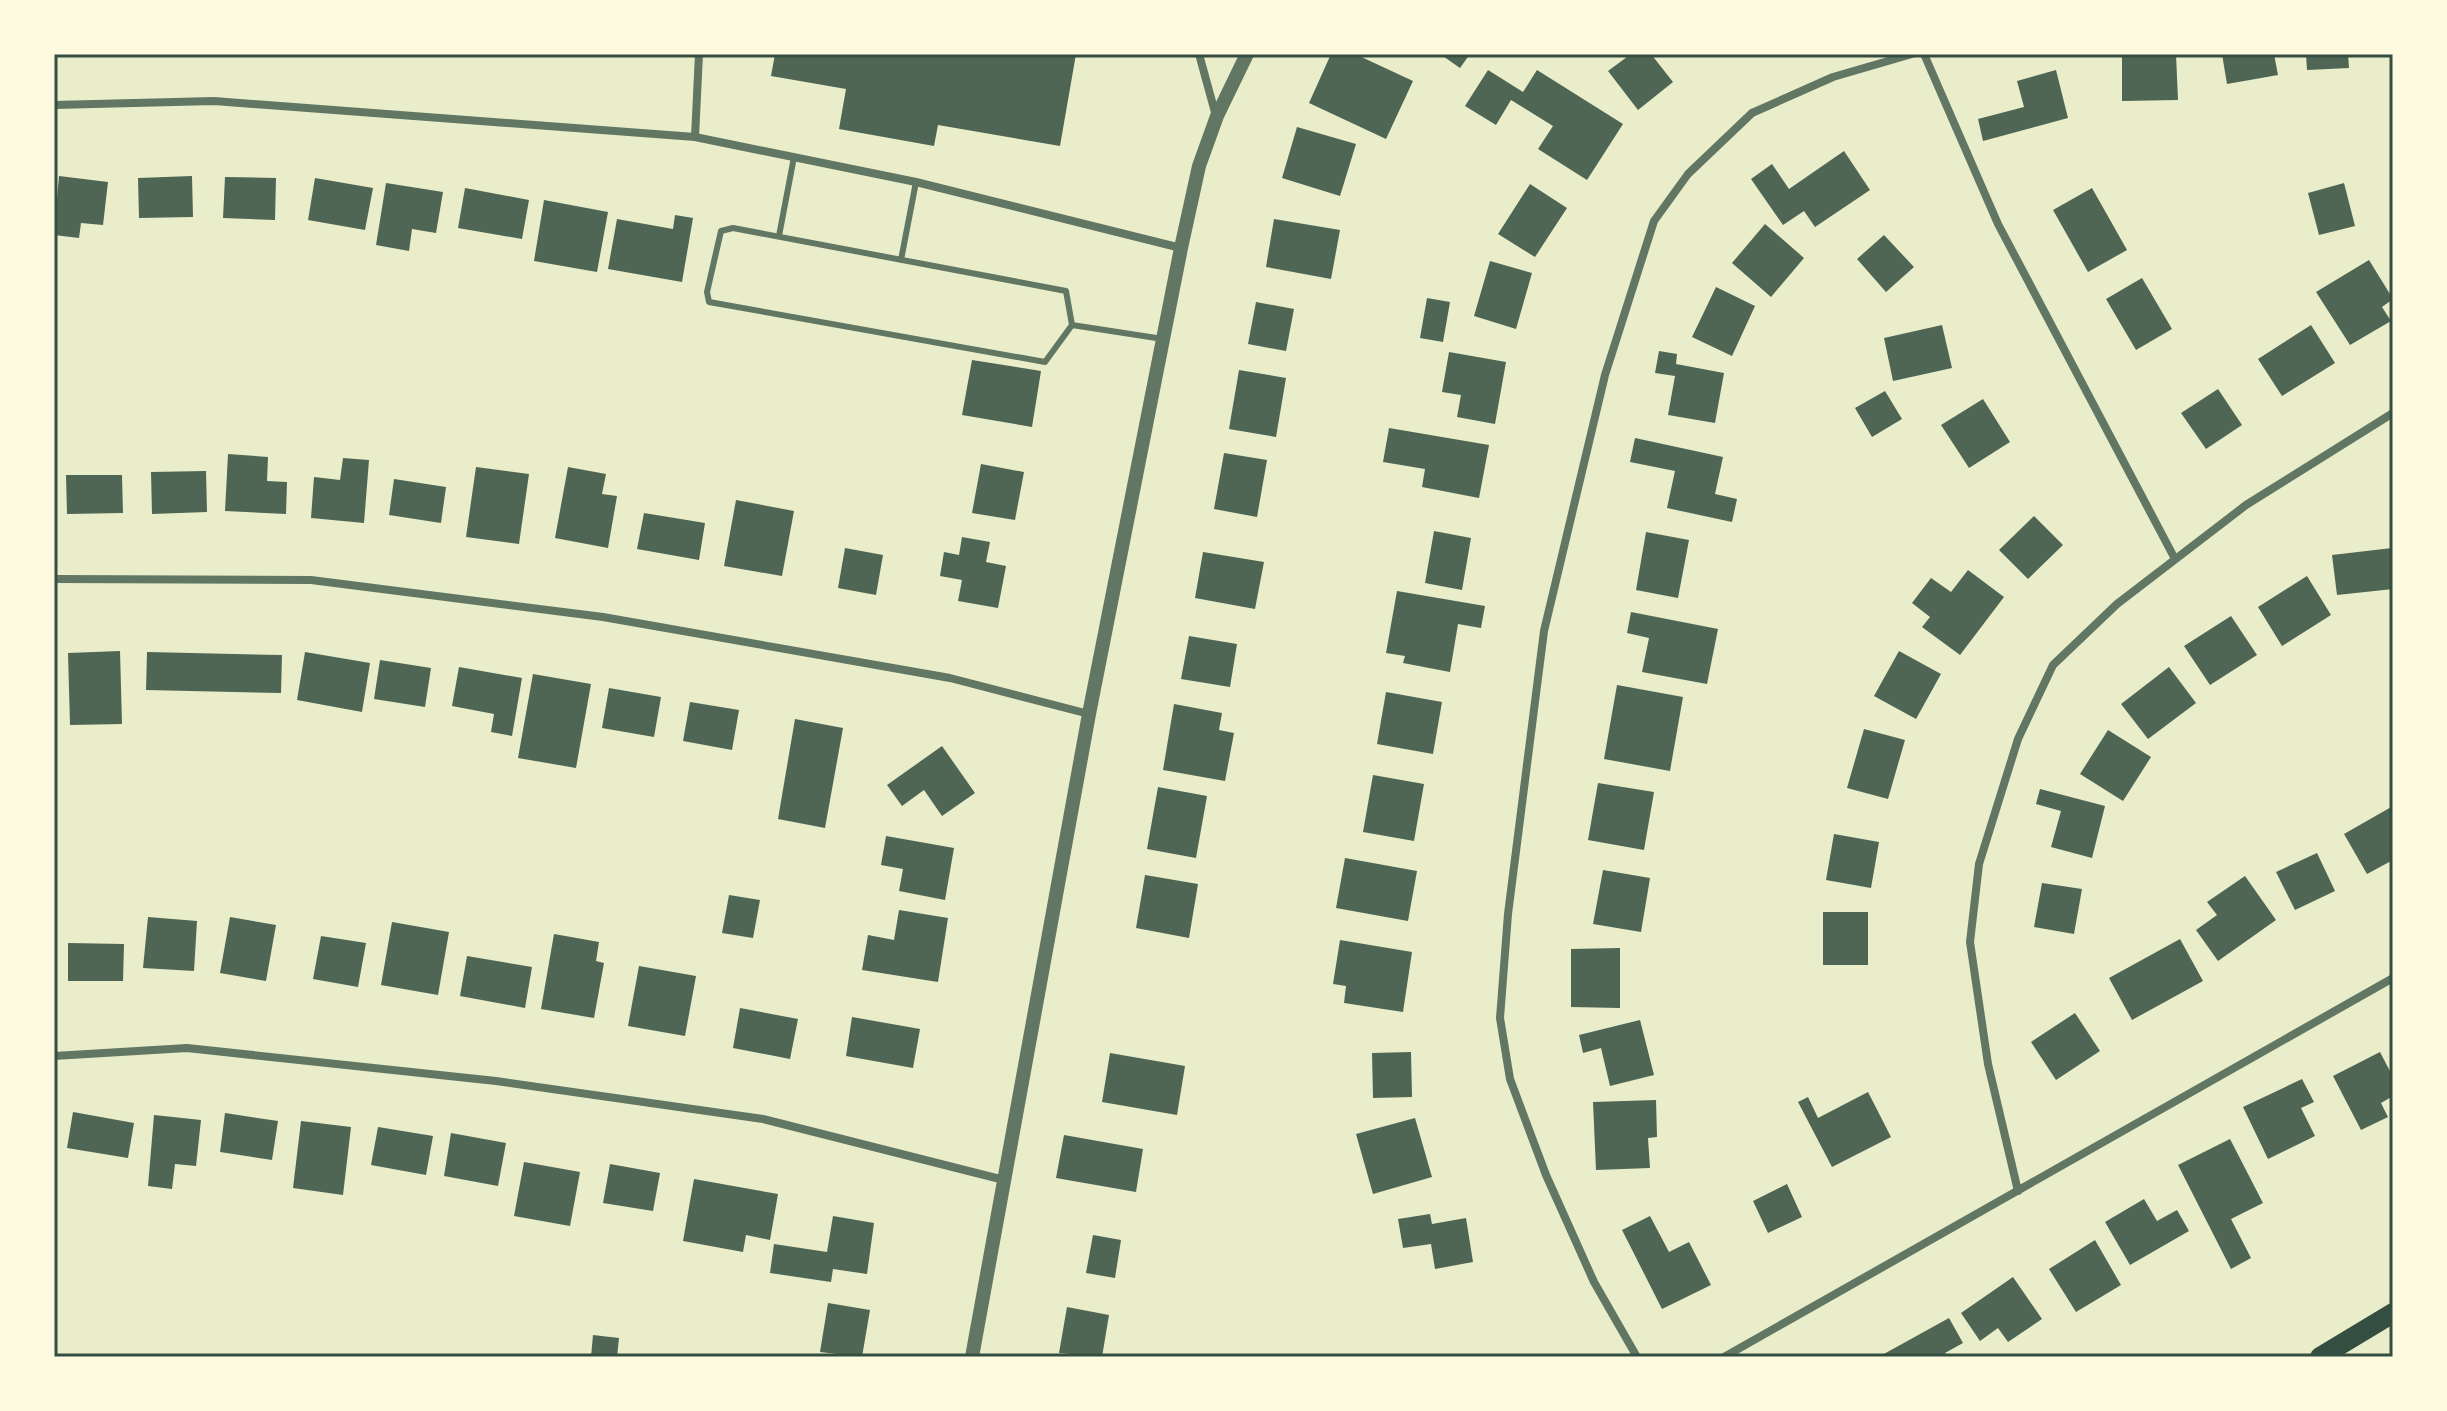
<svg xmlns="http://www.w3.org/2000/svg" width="2447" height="1411" font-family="Inter,sans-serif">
  <rect width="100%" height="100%" fill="#e9edc9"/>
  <path fill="#4f6655" d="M 775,54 L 1076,54 L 1060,146 L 938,125 L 934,146 L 839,129 L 846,89 L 771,76 Z
    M 1331,54 L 1355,54 L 1413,81 L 1386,139 L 1309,103 Z
    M 1440,54 L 1470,54 L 1460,68 Z
    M 1631,54 L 1651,54 L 1673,82 L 1638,110 L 1608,71 Z
    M 2122,54 L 2176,54 L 2178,100 L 2122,101 Z
    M 2222,54 L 2274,54 L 2278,75 L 2227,84 Z
    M 2306,54 L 2348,54 L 2349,68 L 2307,70 Z
    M 1488,70 L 1523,92 L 1537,70 L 1623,124 L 1587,180 L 1538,149 L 1553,126 L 1511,100 L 1496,125 L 1465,106 Z
    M 2056,70 L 2068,118 L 1983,141 L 1978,119 L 2024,107 L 2017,81 Z
    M 1297,127 L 1356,144 L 1340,196 L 1282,178 Z
    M 1844,151 L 1870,190 L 1815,227 L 1804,211 L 1783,225 L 1751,179 L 1772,164 L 1789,189 Z
    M 59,176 L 108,182 L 103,225 L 81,223 L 79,238 L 54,235 Z
    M 192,176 L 193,217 L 139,218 L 138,178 Z
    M 225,177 L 276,178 L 275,220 L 223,218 Z
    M 315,178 L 373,188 L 365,230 L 308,220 Z
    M 386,183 L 443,192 L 436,233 L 412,229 L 409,251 L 376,245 Z
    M 2344,183 L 2355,226 L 2319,235 L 2308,193 Z
    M 1530,184 L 1567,208 L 1535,257 L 1498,234 Z
    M 465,188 L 529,200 L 522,239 L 458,228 Z
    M 2092,188 L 2127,250 L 2088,272 L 2053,210 Z
    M 544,200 L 608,212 L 597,272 L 534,261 Z
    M 675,215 L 693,218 L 682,282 L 608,269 L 617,219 L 673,229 Z
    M 1274,219 L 1340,230 L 1331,279 L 1266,267 Z
    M 1765,224 L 1804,258 L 1771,297 L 1732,263 Z
    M 1884,235 L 1914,267 L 1886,292 L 1857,259 Z
    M 2369,260 L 2393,299 L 2382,307 L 2391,321 L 2350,345 L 2316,292 Z
    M 1490,261 L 1532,273 L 1516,329 L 1474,316 Z
    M 2142,278 L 2172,329 L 2136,350 L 2106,299 Z
    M 1716,287 L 1755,306 L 1732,356 L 1692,337 Z
    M 1427,298 L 1450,302 L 1443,342 L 1420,338 Z
    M 1256,302 L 1294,309 L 1286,351 L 1248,344 Z
    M 1942,325 L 1952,368 L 1893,381 L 1884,338 Z
    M 2311,325 L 2335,363 L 2282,396 L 2258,359 Z
    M 1659,351 L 1677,354 L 1676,364 L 1724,373 L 1715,423 L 1668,415 L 1675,376 L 1655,373 Z
    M 1449,352 L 1506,362 L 1495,424 L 1457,417 L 1461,395 L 1442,392 Z
    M 972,360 L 1041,371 L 1032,427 L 962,415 Z
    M 1239,370 L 1286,378 L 1276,437 L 1229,429 Z
    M 2218,389 L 2242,425 L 2206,449 L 2181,413 Z
    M 1885,391 L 1902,419 L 1872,437 L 1855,408 Z
    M 1983,399 L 2010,442 L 1969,468 L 1941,425 Z
    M 1389,428 L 1489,445 L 1479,498 L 1422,487 L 1425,469 L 1383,462 Z
    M 1635,438 L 1723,457 L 1715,494 L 1737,499 L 1732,522 L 1667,508 L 1675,471 L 1630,462 Z
    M 1224,453 L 1267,460 L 1257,517 L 1214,509 Z
    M 228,454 L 268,457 L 267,481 L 287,482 L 286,514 L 225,511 Z
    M 343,458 L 369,460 L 364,523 L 311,518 L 314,477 L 340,480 Z
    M 981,464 L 1024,472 L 1015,520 L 972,513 Z
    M 476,467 L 529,474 L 519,544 L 466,537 Z
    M 568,467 L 606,474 L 602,494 L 617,496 L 608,548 L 555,538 Z
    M 206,471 L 207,512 L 152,514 L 151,472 Z
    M 66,475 L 122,475 L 123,513 L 67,514 Z
    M 394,479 L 446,487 L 441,523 L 389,515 Z
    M 736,500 L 794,511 L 782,576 L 724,566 Z
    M 644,513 L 705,523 L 699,560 L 637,549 Z
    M 2034,516 L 2063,545 L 2028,579 L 1999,550 Z
    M 1434,531 L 1471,538 L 1462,590 L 1425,583 Z
    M 1646,532 L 1689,540 L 1678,598 L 1636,590 Z
    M 962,537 L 990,542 L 986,562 L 1006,566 L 998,608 L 958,601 L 962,580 L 940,576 L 944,552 L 959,555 Z
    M 845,548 L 883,555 L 876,595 L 838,588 Z
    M 2392,548 L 2393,589 L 2337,595 L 2332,555 Z
    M 1203,552 L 1264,562 L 1255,609 L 1195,598 Z
    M 1968,570 L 2004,597 L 1960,655 L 1922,627 L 1930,617 L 1912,603 L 1931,578 L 1951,592 Z
    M 2307,576 L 2331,615 L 2282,646 L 2258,607 Z
    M 1397,591 L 1485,606 L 1481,628 L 1458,624 L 1450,672 L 1403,663 L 1405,656 L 1386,653 Z
    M 1631,612 L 1718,629 L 1707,684 L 1642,672 L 1649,638 L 1627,633 Z
    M 2231,616 L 2257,655 L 2210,685 L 2184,646 Z
    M 1189,636 L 1237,644 L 1230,687 L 1181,679 Z
    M 120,651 L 122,724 L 70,725 L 68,653 Z
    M 1899,651 L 1941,674 L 1916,719 L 1874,696 Z
    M 147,652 L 282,655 L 281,693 L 146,690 Z
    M 305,652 L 370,663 L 362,712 L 297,700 Z
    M 380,660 L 431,668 L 425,707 L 374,699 Z
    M 459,667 L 522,678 L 512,736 L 491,732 L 494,714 L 452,706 Z
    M 2169,667 L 2196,703 L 2148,739 L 2121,704 Z
    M 533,674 L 591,684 L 576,768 L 518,758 Z
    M 1617,685 L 1683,697 L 1670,771 L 1604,759 Z
    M 609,688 L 661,697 L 654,737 L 602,728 Z
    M 1386,692 L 1442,702 L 1433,754 L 1377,744 Z
    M 690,702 L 739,710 L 732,750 L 683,741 Z
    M 1174,704 L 1222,713 L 1219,730 L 1234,733 L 1225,781 L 1163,770 Z
    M 795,719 L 843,728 L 825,828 L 778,819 Z
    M 1864,729 L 1905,740 L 1888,799 L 1847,788 Z
    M 2108,730 L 2151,757 L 2123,801 L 2080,774 Z
    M 942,746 L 975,793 L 942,816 L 924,790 L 902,806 L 887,785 Z
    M 1373,775 L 1424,784 L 1414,841 L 1363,832 Z
    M 1598,783 L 1654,792 L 1644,850 L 1588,840 Z
    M 1158,787 L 1207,796 L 1196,858 L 1147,849 Z
    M 2040,789 L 2105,806 L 2092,858 L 2051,847 L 2061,811 L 2036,804 Z
    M 2393,806 L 2393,860 L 2367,874 L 2344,834 Z
    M 1834,834 L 1879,842 L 1871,888 L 1826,880 Z
    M 886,836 L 954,848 L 945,900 L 899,891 L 903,869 L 881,865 Z
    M 2317,853 L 2335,891 L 2295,910 L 2276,872 Z
    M 1345,858 L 1417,871 L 1408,921 L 1336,908 Z
    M 1603,870 L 1650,878 L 1641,932 L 1593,924 Z
    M 1145,875 L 1198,884 L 1189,938 L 1136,928 Z
    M 2245,876 L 2276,920 L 2218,961 L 2196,930 L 2217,915 L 2207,902 Z
    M 2042,883 L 2082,889 L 2074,934 L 2034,927 Z
    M 729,895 L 760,900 L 753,938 L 722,933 Z
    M 899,910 L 948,918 L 938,982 L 862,970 L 868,935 L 894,940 Z
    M 1823,912 L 1868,912 L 1868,965 L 1823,965 Z
    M 148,917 L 197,921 L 194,971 L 143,968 Z
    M 230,917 L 276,925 L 266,981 L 220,973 Z
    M 392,922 L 449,932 L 438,995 L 381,985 Z
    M 554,934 L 599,942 L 596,961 L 604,963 L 594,1018 L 541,1009 Z
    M 321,936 L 366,943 L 358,987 L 313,979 Z
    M 2180,939 L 2203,981 L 2132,1020 L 2109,978 Z
    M 1340,940 L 1412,952 L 1403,1012 L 1344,1003 L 1346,986 L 1333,984 Z
    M 68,943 L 124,944 L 123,981 L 68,981 Z
    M 1620,948 L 1620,1008 L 1571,1007 L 1571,949 Z
    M 467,956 L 532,967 L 525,1008 L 460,996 Z
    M 639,966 L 696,976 L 685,1036 L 628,1026 Z
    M 740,1008 L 798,1019 L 790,1059 L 733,1048 Z
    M 2075,1013 L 2100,1051 L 2056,1080 L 2031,1042 Z
    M 852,1017 L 920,1029 L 913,1068 L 846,1056 Z
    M 1640,1020 L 1654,1075 L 1610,1086 L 1601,1048 L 1583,1053 L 1579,1035 Z
    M 1411,1052 L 1412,1097 L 1373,1098 L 1372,1053 Z
    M 2380,1052 L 2393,1077 L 2393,1096 L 2381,1103 L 2388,1117 L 2361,1130 L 2333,1076 Z
    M 1110,1053 L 1185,1066 L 1177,1115 L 1102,1102 Z
    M 2302,1079 L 2314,1102 L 2301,1108 L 2315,1136 L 2268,1159 L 2243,1107 Z
    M 1868,1092 L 1891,1137 L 1832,1167 L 1798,1102 L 1808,1097 L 1818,1118 Z
    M 1656,1100 L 1657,1137 L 1648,1138 L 1650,1168 L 1596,1170 L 1593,1102 Z
    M 73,1112 L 134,1123 L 128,1158 L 67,1148 Z
    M 225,1113 L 278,1121 L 272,1160 L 220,1152 Z
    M 154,1115 L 201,1120 L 196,1166 L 175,1164 L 172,1189 L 148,1186 Z
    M 1415,1118 L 1432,1177 L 1373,1194 L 1356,1134 Z
    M 301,1121 L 351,1127 L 343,1195 L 293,1188 Z
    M 378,1127 L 433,1136 L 426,1175 L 371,1165 Z
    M 451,1133 L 506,1143 L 498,1186 L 444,1176 Z
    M 1064,1135 L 1143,1149 L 1136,1192 L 1056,1178 Z
    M 2230,1139 L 2263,1203 L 2231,1219 L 2251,1258 L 2231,1269 L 2178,1165 Z
    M 524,1162 L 580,1172 L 570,1226 L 514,1216 Z
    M 610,1164 L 660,1173 L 653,1211 L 603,1203 Z
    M 694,1179 L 778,1194 L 770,1240 L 746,1235 L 743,1252 L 683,1241 Z
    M 1787,1184 L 1802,1217 L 1768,1233 L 1753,1201 Z
    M 2144,1199 L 2157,1221 L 2177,1210 L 2189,1231 L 2130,1265 L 2105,1222 Z
    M 1430,1214 L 1432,1224 L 1466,1218 L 1473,1262 L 1435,1269 L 1431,1244 L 1403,1248 L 1398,1219 Z
    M 833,1216 L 874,1223 L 867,1274 L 833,1269 L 831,1282 L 770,1273 L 774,1244 L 827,1252 Z
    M 1650,1216 L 1669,1252 L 1689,1242 L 1711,1285 L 1662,1309 L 1622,1230 Z
    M 1093,1235 L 1121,1240 L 1115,1278 L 1086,1273 Z
    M 2095,1240 L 2121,1285 L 2076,1312 L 2049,1269 Z
    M 2013,1277 L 2042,1319 L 2008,1342 L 1998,1328 L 1980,1341 L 1961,1313 Z
    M 828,1303 L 870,1310 L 862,1357 L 820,1352 Z
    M 1067,1307 L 1109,1315 L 1102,1357 L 1059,1353 Z
    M 1949,1318 L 1963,1343 L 1945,1353 L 1947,1357 L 1883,1357 L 1882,1355 Z
    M 593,1335 L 619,1338 L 617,1357 L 591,1357 Z"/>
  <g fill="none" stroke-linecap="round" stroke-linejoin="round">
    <path stroke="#617663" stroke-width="6" d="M 733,228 L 1066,291 L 1072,325 L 1045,362 L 709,302 L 707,292 L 721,231 Z
      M 779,236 L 794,157
      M 901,260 L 916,182
      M 1072,325 L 1163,339"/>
    <path stroke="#617663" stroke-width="8" d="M 1199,54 L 1216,116
      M 1924,54 L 1998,224 L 2175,559
      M 54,105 L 214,101 L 695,137 L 916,182 L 1181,248
      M 695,137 L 699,54
      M 54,579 L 311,580 L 603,617 L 950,678 L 1089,714
      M 54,1056 L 187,1048 L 496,1081 L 763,1119 L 1004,1180
      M 2018,1191 L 1988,1064 L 1970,942 L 1979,864 L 2018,739 L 2053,665 L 2117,604 L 2246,505 L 2393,413
      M 1637,1357 L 1594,1282 L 1546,1175 L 1510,1079 L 1500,1018 L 1508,914 L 1544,631 L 1605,375 L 1654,221 L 1688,174 L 1752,113 L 1833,77 L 1912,54
      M 1724,1357 L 2393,978"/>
    <path stroke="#617663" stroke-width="14" d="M 972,1357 L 1089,714 L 1181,248 L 1199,166 L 1217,116 L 1247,54"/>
    <path stroke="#344e41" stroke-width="20" d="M 2320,1357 L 2393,1313"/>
  </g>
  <rect width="2447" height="1411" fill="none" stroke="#fefae0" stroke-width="112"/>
  <rect x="56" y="56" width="2335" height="1299" fill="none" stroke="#344e41" stroke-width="3"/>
</svg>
